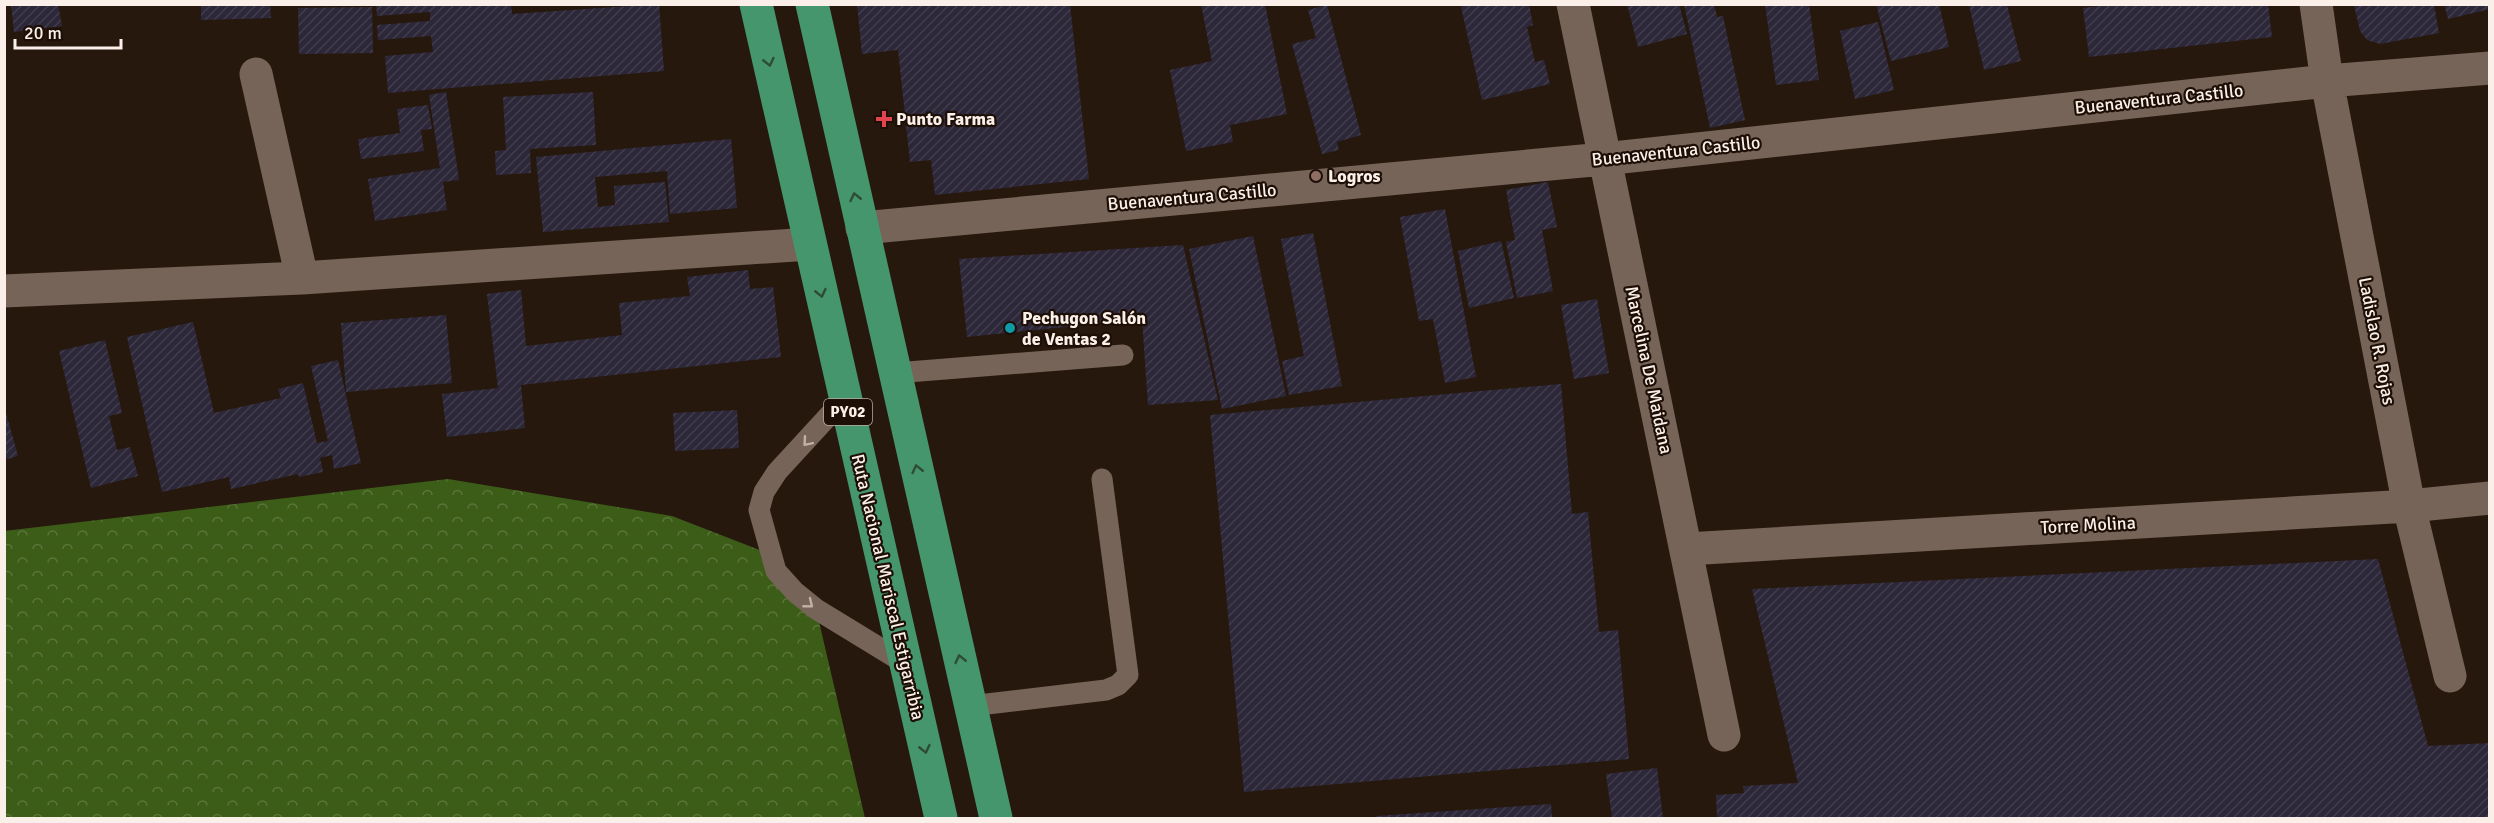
<svg xmlns="http://www.w3.org/2000/svg" width="2494" height="823" font-family="Signika,sans-serif">
  <defs>
    <pattern id="forest-crowns" width="20" height="18" patternUnits="userSpaceOnUse" patternTransform="scale(1.5)"><rect width="20" height="18" fill="#3c5d18"/><path d="M2 6a3 3 0 1 1 6 0M12 15a3 3 0 1 1 6 0" fill="none" stroke="#59753a"/></pattern>
    <pattern id="building-hatch" width="6" height="6" patternUnits="userSpaceOnUse" patternTransform="scale(1.5)"><rect width="6" height="6" fill="#2d2839"/><path d="M-1 1l2-2M0 6l6-6M5 7l2-2" fill="none" stroke="#423d4c"/></pattern>
  </defs>
  <rect width="100%" height="100%" fill="#27180e"/>
  <path fill="url(#forest-crowns)" d="M 448,479 L 672,516 L 770,554 L 816,609 L 865,818 L 5,818 L 4,531 Z"/>
  <path fill="url(#building-hatch)" d="M 11,4 L 58,4 L 62,26 L 14,32 Z
    M 201,4 L 270,4 L 271,18 L 201,20 Z
    M 376,4 L 511,4 L 512,14 L 659,4 L 664,71 L 388,93 L 385,56 L 433,52 L 431,36 L 378,40 L 377,25 L 430,21 L 430,12 L 377,16 Z
    M 857,4 L 1070,4 L 1089,179 L 935,195 L 931,160 L 910,162 L 898,50 L 862,54 Z
    M 1201,4 L 1265,4 L 1287,114 L 1230,125 L 1233,142 L 1186,151 L 1170,70 L 1212,61 Z
    M 1470,4 L 1529,4 L 1533,25 L 1527,27 L 1535,62 L 1544,60 L 1550,84 L 1482,100 L 1461,7 Z
    M 1627,4 L 1679,4 L 1687,34 L 1638,47 Z
    M 1684,4 L 1714,4 L 1717,17 L 1723,16 L 1745,120 L 1710,128 Z
    M 1765,4 L 1809,4 L 1819,80 L 1776,85 Z
    M 1876,4 L 1939,4 L 1949,47 L 1891,61 Z
    M 2116,4 L 2268,4 L 2272,37 L 2089,57 L 2083,8 Z
    M 2444,4 L 2490,4 L 2490,9 L 2448,19 Z
    M 1327,5 L 1361,135 L 1337,142 L 1339,150 L 1322,154 L 1292,44 L 1316,38 L 1308,10 Z
    M 1969,5 L 2007,5 L 2021,61 L 1984,70 Z
    M 2354,5 L 2434,5 L 2439,33 L 2380,44 L 2367,40 L 2360,31 Z
    M 372,7 L 373,53 L 299,54 L 298,8 Z
    M 1878,22 L 1894,90 L 1855,99 L 1840,31 Z
    M 446,92 L 459,180 L 443,182 L 447,210 L 375,221 L 368,179 L 440,168 L 429,95 Z
    M 593,92 L 596,145 L 530,149 L 531,173 L 496,175 L 495,151 L 506,150 L 503,97 Z
    M 428,105 L 432,129 L 421,130 L 424,151 L 361,159 L 358,139 L 400,133 L 397,109 Z
    M 731,139 L 737,208 L 670,214 L 667,171 L 595,177 L 598,207 L 615,205 L 614,186 L 665,182 L 669,222 L 543,232 L 536,157 Z
    M 1548,182 L 1557,227 L 1542,230 L 1553,291 L 1517,298 L 1506,242 L 1515,240 L 1506,190 Z
    M 1445,209 L 1476,377 L 1445,383 L 1433,319 L 1419,321 L 1400,217 Z
    M 1313,233 L 1342,386 L 1289,395 L 1282,361 L 1304,356 L 1281,239 Z
    M 1253,236 L 1286,396 L 1222,409 L 1189,249 Z
    M 1501,241 L 1514,298 L 1469,308 L 1458,251 Z
    M 1183,245 L 1218,400 L 1148,405 L 1142,319 L 967,337 L 959,259 Z
    M 748,270 L 750,289 L 773,287 L 781,357 L 521,385 L 525,428 L 447,437 L 442,394 L 498,388 L 487,294 L 521,290 L 526,346 L 622,335 L 619,303 L 690,296 L 687,277 Z
    M 1597,299 L 1609,373 L 1574,379 L 1561,305 Z
    M 446,315 L 452,383 L 346,392 L 341,323 Z
    M 193,322 L 214,413 L 281,398 L 278,389 L 303,383 L 317,443 L 328,441 L 311,366 L 338,360 L 361,463 L 334,469 L 332,455 L 320,458 L 323,472 L 299,477 L 298,474 L 231,489 L 229,477 L 162,492 L 127,337 Z
    M 105,340 L 122,413 L 109,416 L 117,450 L 130,447 L 138,476 L 91,488 L 59,351 Z
    M 1561,384 L 1572,514 L 1588,512 L 1599,632 L 1618,630 L 1629,759 L 1244,792 L 1210,415 Z
    M 4,406 L 18,456 L 4,460 Z
    M 737,410 L 739,448 L 675,451 L 673,413 Z
    M 2378,559 L 2428,746 L 2490,743 L 2490,818 L 1717,818 L 1716,795 L 1744,793 L 1743,786 L 1798,783 L 1752,589 Z
    M 1657,768 L 1663,818 L 1612,818 L 1606,774 Z
    M 1551,804 L 1552,818 L 1376,818 L 1376,816 Z"/>
  <g fill="none" stroke-linecap="round" stroke-linejoin="round">
    <path stroke="#776458" stroke-width="21" d="M 895,373 L 1123,355
      M 845,398 L 777,472 L 764,492 L 759,510 L 776,571 L 795,592 L 816,609 L 906,664
      M 970,706 L 1106,690 L 1118,685 L 1128,675 L 1102,479"/>
    <path stroke="#776458" stroke-width="33" d="M 1573,4 L 1724,735
      M 2316,4 L 2327,81 L 2409,506 L 2450,676
      M 256,74 L 302,278
      M 862,228 L 1604,159 L 2327,81 L 2490,68
      M 4,291 L 302,278 L 810,244
      M 1687,549 L 2409,506 L 2490,498"/>
    <path stroke="#46966d" stroke-width="33" d="M 756,4 L 941,818
      M 812,4 L 996,818"/>
  </g>
  <defs><path id="oneway-chevron" d="M-2-3.5L2.5 0L-2 3.5" fill="none" stroke-width="1.6" stroke-linecap="round" stroke-linejoin="round" transform="scale(1.5)"/></defs>
  <g stroke="#2f4c34">
    <use href="#oneway-chevron" transform="translate(769 62) rotate(77)"/>
    <use href="#oneway-chevron" transform="translate(855 197) rotate(-103)"/>
    <use href="#oneway-chevron" transform="translate(821 293) rotate(77)"/>
    <use href="#oneway-chevron" transform="translate(917 469) rotate(-103)"/>
    <use href="#oneway-chevron" transform="translate(960 659) rotate(-103)"/>
    <use href="#oneway-chevron" transform="translate(925 749) rotate(77)"/>
  </g>
  <g stroke="#c0b1a8">
    <use href="#oneway-chevron" transform="translate(807 442) rotate(131)"/>
    <use href="#oneway-chevron" transform="translate(809 604) rotate(39)"/>
  </g>
  <path fill="#e0444e" stroke="#1d0f06" stroke-width="2" d="M881 110h6v6h6v6h-6v6h-6v-6h-6v-6h6z"/>
  <circle fill="#8d6e63" stroke="#1d0f06" stroke-width="2" cx="1316" cy="176" r="6"/>
  <circle fill="#0f9aa8" stroke="#1d0f06" stroke-width="2" cx="1010" cy="328" r="6"/>
  <g text-anchor="middle" dominant-baseline="central" stroke-width="4.5" stroke-linejoin="round" paint-order="stroke">
    <rect fill="#1d0f06" stroke="#b8aca5" stroke-width="1.5" x="824" y="399" width="48" height="26" rx="4.5"/>
    <g font-size="16" font-weight="bold" fill="#fbf0e9">
      <text x="848" y="412">PY02</text>
    </g>
    <g font-size="18" fill="#fbf0e9" stroke="#1d0f06">
      <text transform="translate(2159 99) rotate(-6)">Buenaventura Castillo</text>
      <text transform="translate(1676 151) rotate(-6)">Buenaventura Castillo</text>
      <text transform="translate(1192 197) rotate(-5)">Buenaventura Castillo</text>
      <text transform="translate(2377 341) rotate(79)">Ladislao R. Rojas</text>
      <text transform="translate(1649 370) rotate(78)">Marcelina De Maidana</text>
      <text transform="translate(2088 525) rotate(-3)">Torre Molina</text>
      <text transform="translate(888 587) rotate(77)">Ruta Nacional Mariscal Estigarribia</text>
    </g>
    <g font-size="18" font-weight="bold" fill="#fbf0e9" stroke="#1d0f06" text-anchor="start">
      <text x="896" y="119">Punto Farma</text>
      <text x="1328" y="176">Logros</text>
      <text x="1022" y="318">Pechugon Salón<tspan x="1022" dy="21">de Ventas 2</tspan></text>
    </g>
  </g>
  <rect width="2494" height="823" fill="none" stroke="#fbf0e9" stroke-width="12"/>
  <path d="M15 39v9h106v-9" fill="none" stroke="#fbf0e9" stroke-width="3"/>
  <text x="24" y="39" font-size="18" fill="#fbf0e9" stroke="#1d0f06" stroke-width="4.5" paint-order="stroke">20 m</text>
</svg>
